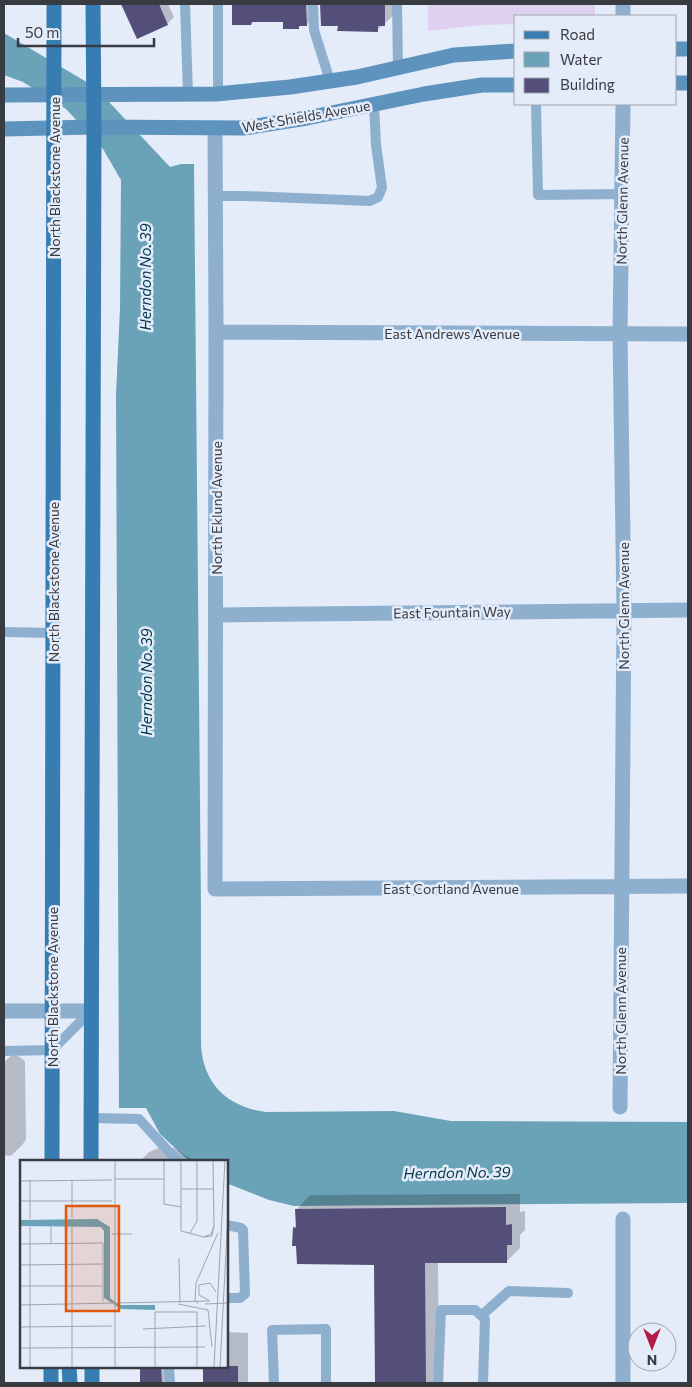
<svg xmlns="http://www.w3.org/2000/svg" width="692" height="1387" font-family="Commissioner,sans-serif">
  <rect width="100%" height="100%" fill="#e4ebf9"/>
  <path fill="#e0d0ef" d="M 428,4 L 595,4 L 595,16 L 516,16 L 516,24 L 480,25 L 428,31 Z"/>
  <path fill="#6aa3b8" d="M 4,33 L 95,87 L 170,167 L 181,164 L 194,164 L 201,909 L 201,1046 C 204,1085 228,1107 266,1112 L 394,1111 L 451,1121 L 688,1122 L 688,1203 L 294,1206 L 269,1200 L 226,1183 L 226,1161 L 189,1161 L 160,1134 L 146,1108 L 119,1108 L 116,395 L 120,308 L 121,180 L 103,149 L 66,109 L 23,82 L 4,75 Z"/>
  <path fill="#0003" d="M 127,4 L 168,4 L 174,17 L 167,24 L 124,6 Z
    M 233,4 L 315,4 L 315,16 L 306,25 L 301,25 L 299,27 L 285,21 L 254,21 L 251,24 L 233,24 Z
    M 321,4 L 393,4 L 393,16 L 377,30 L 339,25 L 322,25 Z
    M 12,1055 L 18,1056 L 24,1060 L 25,1063 L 26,1139 L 23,1144 L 12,1155 L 8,1156 L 4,1155 L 4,1062 Z
    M 161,1147 L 175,1148 L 186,1156 L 191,1158 L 194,1161 L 140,1161 L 149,1152 Z
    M 520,1194 L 520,1212 L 525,1211 L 525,1230 L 520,1235 L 520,1248 L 506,1262 L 438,1262 L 439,1383 L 377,1383 L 375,1263 L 298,1245 L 294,1228 L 297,1224 L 297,1209 L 310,1195 Z
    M 226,1332 L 248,1333 L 248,1383 L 204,1383 L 204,1366 L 226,1366 Z
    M 141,1366 L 168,1366 L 168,1379 L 164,1383 L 141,1383 Z"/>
  <path fill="#534f78" d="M 121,4 L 159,4 L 168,25 L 137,39 Z
    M 232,4 L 306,4 L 307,26 L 299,26 L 299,29 L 283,29 L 283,22 L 252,22 L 251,25 L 232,25 Z
    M 320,4 L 385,4 L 385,26 L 378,26 L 378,32 L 337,31 L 338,26 L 321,26 Z
    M 506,1207 L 506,1225 L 512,1224 L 512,1245 L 507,1245 L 507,1263 L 425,1263 L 426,1383 L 375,1383 L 374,1265 L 297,1264 L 296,1246 L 292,1246 L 293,1227 L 296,1228 L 295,1209 Z
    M 140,1366 L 161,1366 L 162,1383 L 140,1383 Z
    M 203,1366 L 238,1366 L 238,1383 L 203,1383 Z"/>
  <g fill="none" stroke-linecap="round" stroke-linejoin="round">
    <path stroke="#8eb0ce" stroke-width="10" d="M 185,4 L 188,94
      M 218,4 L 218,93
      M 313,4 L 314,30 L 330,81
      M 397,4 L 398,68
      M 536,104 L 538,195 L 622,194
      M 215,196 L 245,196 L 370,201 L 378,197 L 382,188 L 376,145 L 374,104
      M 4,632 L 53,633
      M 4,1051 L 52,1050 L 91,1011
      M 91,1118 L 139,1119 L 170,1153 L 180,1161
      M 226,1225 L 241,1228 L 243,1230 L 245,1294 L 240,1298 L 226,1298
      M 482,1315 L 509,1291 L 568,1293
      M 169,1366 L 170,1383
      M 274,1383 L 272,1330 L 326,1329 L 326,1383
      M 438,1383 L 441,1310 L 475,1310 L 485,1319 L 483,1383"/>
    <path stroke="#8eb0ce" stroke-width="15" d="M 623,4 L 623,16
      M 215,128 L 216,332 L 215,889 L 688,886
      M 216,332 L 688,334
      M 216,615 L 688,610
      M 4,1011 L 91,1011
      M 620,1107 L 624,610 L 620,334 L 623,104
      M 623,1383 L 623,1219"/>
    <path stroke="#5e93be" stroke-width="15" d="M 676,49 L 688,49
      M 676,83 L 688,83
      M 4,95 L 216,94 L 290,87 L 357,77 L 454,55 L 516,51
      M 4,129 L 94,127 L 244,128 L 307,118 L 424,94 L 482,85 L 516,85"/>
    <path stroke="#377db2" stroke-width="15" d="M 52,1161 L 54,4
      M 91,1161 L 94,127 L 93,4
      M 69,1366 L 70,1383
      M 92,1366 L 92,1383
      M 51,1383 L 51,1366"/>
  </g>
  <g text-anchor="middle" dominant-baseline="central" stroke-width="5" stroke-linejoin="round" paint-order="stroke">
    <g font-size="14" fill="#383b41" stroke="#e4ebf9">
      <text transform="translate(306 116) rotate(-10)">West Shields Avenue</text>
      <text transform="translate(54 177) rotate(-90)">North Blackstone Avenue</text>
      <text transform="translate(622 201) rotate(-89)">North Glenn Avenue</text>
      <text x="452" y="333">East Andrews Avenue</text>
      <text transform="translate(216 508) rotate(-90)">North Eklund Avenue</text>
      <text transform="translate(53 582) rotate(-90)">North Blackstone Avenue</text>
      <text transform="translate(623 606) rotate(-90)">North Glenn Avenue</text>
      <text transform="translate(452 612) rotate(-1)">East Fountain Way</text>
      <text x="451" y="888">East Cortland Avenue</text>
      <text transform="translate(52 987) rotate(-90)">North Blackstone Avenue</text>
      <text transform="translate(620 1011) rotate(-90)">North Glenn Avenue</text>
    </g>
    <g font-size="15" font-style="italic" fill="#023949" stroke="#e4ebf9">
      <text transform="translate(145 277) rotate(-90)">Herndon No. 39</text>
      <text transform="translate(146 682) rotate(-90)">Herndon No. 39</text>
      <text transform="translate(457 1172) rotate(-1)">Herndon No. 39</text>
    </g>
  </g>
  <g transform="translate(20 1160)">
    <rect width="208" height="208" fill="#e4ebf9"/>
    <path d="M 77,59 L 90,67 L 90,138 L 99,145 L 135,145 L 135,150 L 101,149 L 84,138 L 84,71 L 81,67 L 0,66 L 0,60 Z" fill="#6aa3b8"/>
    <path fill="none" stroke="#9fa5af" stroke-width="1" d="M 144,0 L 144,44 L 161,47M 161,0 L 161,71 L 184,77M 193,0 L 194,66M 95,19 L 144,19M 52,20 L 52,58M 0,21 L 92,20M 161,29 L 193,29M 0,41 L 92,41M 10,59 L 10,20M 194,66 L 192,76 L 184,77 L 191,74 ZM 170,73 L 177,61 L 177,0M 92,74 L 112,74M 0,84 L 83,83 L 83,141M 31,84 L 31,67M 159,98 L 160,143M 0,105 L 83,104M 0,126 L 83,126M 190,141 L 179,135 L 179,125 L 190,123 L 196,132M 178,143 L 175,141 L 176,123 L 198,73M 158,144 L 188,150 L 192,187M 185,144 L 208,143M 0,145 L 189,141M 0,167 L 92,166M 123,169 L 186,166M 0,188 L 185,187M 10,207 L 10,67M 52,207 L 52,67M 95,207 L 95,0M 135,207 L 135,152 L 177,152 L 177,207M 194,207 L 205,0M 200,207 L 208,53"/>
    <path fill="#df580f" fill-opacity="0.15" stroke="#df580f" stroke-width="2.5" d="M 46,46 L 99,46 L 99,151 L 46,151 Z"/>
    <rect width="208" height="208" fill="none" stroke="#383b41" stroke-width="2.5"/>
  </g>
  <rect width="692" height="1387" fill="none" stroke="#383b41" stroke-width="10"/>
  <rect x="514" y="15" width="162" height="90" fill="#e4ebf9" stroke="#9fa5af"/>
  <rect x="524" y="31" width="25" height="8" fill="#377db2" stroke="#9fa5af"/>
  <text x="560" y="40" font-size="15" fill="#383b41">Road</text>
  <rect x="524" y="52" width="25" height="15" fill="#6aa3b8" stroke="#9fa5af"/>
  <text x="560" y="65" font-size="15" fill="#383b41">Water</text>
  <rect x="524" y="78" width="25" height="15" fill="#534f78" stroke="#9fa5af"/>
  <text x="560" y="90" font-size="15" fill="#383b41">Building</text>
  <g transform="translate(652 1347) rotate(180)"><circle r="24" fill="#e4ebf9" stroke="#9fa5af"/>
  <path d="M0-4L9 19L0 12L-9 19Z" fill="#b01d43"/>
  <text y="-8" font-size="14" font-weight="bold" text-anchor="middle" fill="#383b41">N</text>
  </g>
  <path d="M18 38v8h136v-8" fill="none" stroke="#383b41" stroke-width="2.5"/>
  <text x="25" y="38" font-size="15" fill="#383b41" stroke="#e4ebf9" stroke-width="4" paint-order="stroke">50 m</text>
</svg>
